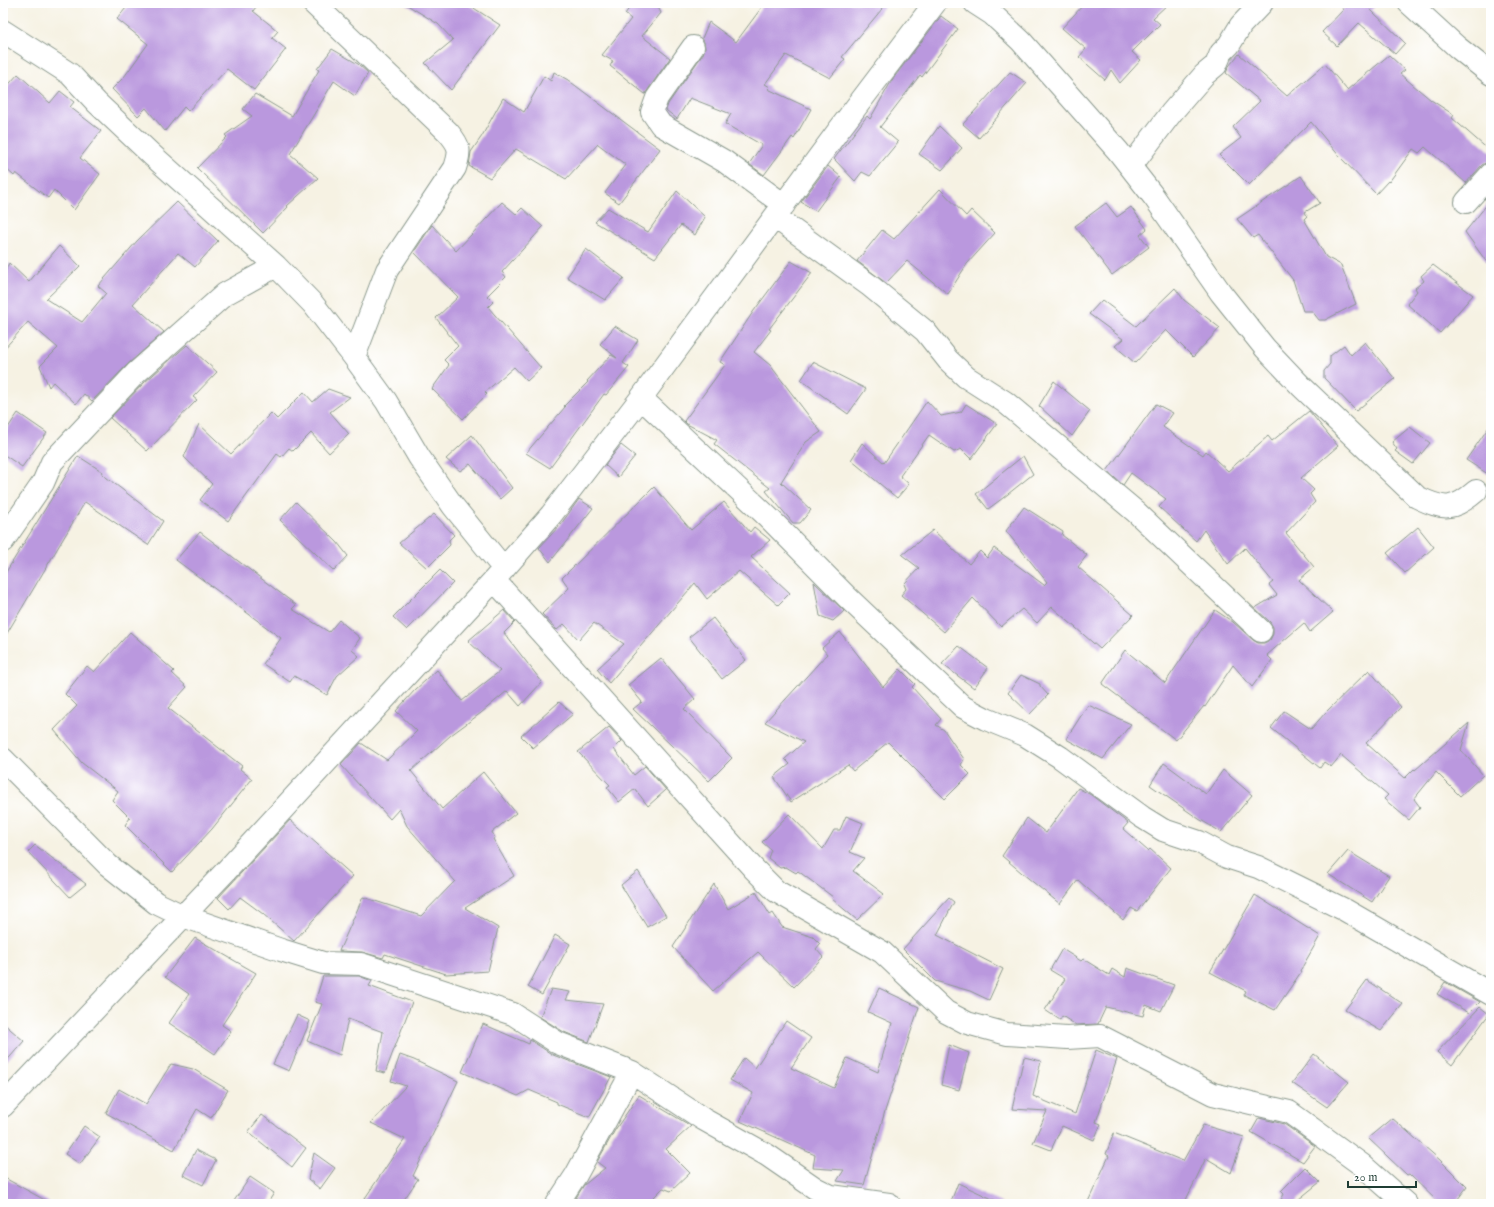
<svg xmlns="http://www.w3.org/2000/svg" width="1494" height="1207" font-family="'IM FELL English',serif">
  <rect width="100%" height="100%" fill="#fff"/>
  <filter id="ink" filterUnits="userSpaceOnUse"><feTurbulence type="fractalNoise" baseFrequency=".025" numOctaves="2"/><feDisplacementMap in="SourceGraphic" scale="8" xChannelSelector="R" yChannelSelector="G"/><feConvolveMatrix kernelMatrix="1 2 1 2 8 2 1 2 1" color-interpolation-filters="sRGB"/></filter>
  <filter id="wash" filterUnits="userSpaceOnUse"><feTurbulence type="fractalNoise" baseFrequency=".012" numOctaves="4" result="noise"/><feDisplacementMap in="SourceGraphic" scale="16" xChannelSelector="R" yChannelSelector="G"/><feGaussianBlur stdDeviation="0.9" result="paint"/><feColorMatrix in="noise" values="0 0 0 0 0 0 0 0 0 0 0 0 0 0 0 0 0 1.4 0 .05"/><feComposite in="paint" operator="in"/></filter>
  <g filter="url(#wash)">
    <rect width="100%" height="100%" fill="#f6f2e3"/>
    <g id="blocks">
      <path fill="#ba98de" d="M 130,3 L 259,3 L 253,11 L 278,31 L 272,38 L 286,49 L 254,90 L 227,69 L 188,111 L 184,107 L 165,131 L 146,108 L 138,116 L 112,89 L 124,77 L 148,44 L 117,19 Z
        M 404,3 L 466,3 L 500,25 L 451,90 L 425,63 L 453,40 L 438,24 Z
        M 633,3 L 656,3 L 661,13 L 642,36 L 670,58 L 645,94 L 610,66 L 613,61 L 602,55 L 631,19 L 625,14 Z
        M 765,3 L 887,3 L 842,57 L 845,59 L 830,78 L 786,55 L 765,84 L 770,87 L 768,89 L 811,109 L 794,139 L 792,137 L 764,175 L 749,164 L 762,145 L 725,124 L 731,114 L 690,98 L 677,119 L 666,110 L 668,104 L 703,54 L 705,48 L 704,42 L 702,38 L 709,22 L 736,42 Z
        M 1085,3 L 1169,3 L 1153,18 L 1160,24 L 1132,52 L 1141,60 L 1120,83 L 1111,70 L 1105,80 L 1079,57 L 1086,49 L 1062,28 Z
        M 1337,3 L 1378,3 L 1371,10 L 1405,43 L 1395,54 L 1359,23 L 1337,46 L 1322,32 L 1344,9 Z
        M 941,16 L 958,29 L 922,77 L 920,75 L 880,127 L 898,142 L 870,176 L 862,172 L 855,181 L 834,159 L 867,116 L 870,119 L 892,80 Z
        M 332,49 L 358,64 L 368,73 L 355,96 L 334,81 L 290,154 L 318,178 L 287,206 L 288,207 L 263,233 L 197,168 L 227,137 L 225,135 L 252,116 L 243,109 L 255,94 L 292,116 L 319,70 L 317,69 Z
        M 1239,54 L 1287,96 L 1325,64 L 1347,90 L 1389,55 L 1405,70 L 1400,74 L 1431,100 L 1454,115 L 1452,118 L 1491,152 L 1491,162 L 1487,162 L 1482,165 L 1466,183 L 1425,147 L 1419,153 L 1413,149 L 1389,182 L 1388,181 L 1376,194 L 1340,157 L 1311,122 L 1249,185 L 1219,155 L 1241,138 L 1233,127 L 1260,101 L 1226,73 L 1229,66 Z
        M 554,72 L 568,80 L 660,149 L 619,203 L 605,193 L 626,165 L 598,144 L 566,179 L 516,149 L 490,178 L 469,166 L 471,152 L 482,136 L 503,98 L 524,112 L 544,76 L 551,81 Z
        M 1010,72 L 1027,83 L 979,138 L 963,124 Z
        M 18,74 L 50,103 L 60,91 L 74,102 L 70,107 L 101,131 L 80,158 L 100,174 L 74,210 L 54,190 L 48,198 L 16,173 L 14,176 L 3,166 L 3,91 Z
        M 939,126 L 962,148 L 942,170 L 919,154 Z
        M 828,166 L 841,177 L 816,211 L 801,202 Z
        M 1301,176 L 1320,203 L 1305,212 L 1307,216 L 1304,219 L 1326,257 L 1341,265 L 1356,304 L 1325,320 L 1319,320 L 1312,311 L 1303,311 L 1293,280 L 1258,235 L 1253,238 L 1237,219 Z
        M 940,189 L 966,216 L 971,210 L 995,233 L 967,264 L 948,294 L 907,261 L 886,283 L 857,261 L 882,230 L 894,239 Z
        M 677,191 L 705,217 L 695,235 L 681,225 L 655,258 L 595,222 L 608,208 L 648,232 Z
        M 1491,193 L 1491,268 L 1465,232 L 1489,202 L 1485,199 Z
        M 177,202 L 218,241 L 195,267 L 178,253 L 133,304 L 164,332 L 128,364 L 92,401 L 84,394 L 76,404 L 53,382 L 49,387 L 40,366 L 58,348 L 28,322 L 3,350 L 3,276 L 9,263 L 29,282 L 59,246 L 80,266 L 46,299 L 82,322 L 106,293 L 98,286 L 137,241 Z
        M 502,202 L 516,214 L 522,208 L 543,227 L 502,272 L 506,277 L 487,296 L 493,302 L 488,307 L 541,368 L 527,381 L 514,367 L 485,392 L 487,394 L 463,419 L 432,389 L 449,365 L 444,360 L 458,346 L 436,318 L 458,297 L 414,252 L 432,225 L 456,251 Z
        M 1106,203 L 1117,217 L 1131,207 L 1147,229 L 1140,235 L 1149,247 L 1112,275 L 1075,226 Z
        M 586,249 L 624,278 L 605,300 L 567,277 Z
        M 791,261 L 812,273 L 769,329 L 771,330 L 754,352 L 770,365 L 821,432 L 806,442 L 781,482 L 811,510 L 800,523 L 793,523 L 766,491 L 770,488 L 714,444 L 717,440 L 687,424 L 684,421 L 725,365 L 720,362 L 753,312 Z
        M 1433,265 L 1473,295 L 1440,333 L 1407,304 L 1417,291 L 1415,288 L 1424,281 L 1421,276 Z
        M 1175,288 L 1184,300 L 1220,328 L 1193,357 L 1166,330 L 1135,363 L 1115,346 L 1123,339 L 1089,314 L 1102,300 L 1136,326 Z
        M 615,326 L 638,340 L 623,363 L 629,367 L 606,395 L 604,394 L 550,468 L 526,453 L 565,407 L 564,406 L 588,382 L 587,381 L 611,355 L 617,358 L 600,344 Z
        M 1365,342 L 1395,379 L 1356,411 L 1324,378 L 1324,371 L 1330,364 L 1330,356 L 1344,345 L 1351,355 Z
        M 187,345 L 217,372 L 193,397 L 197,400 L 147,451 L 110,418 L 145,382 Z
        M 813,362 L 866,389 L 848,414 L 801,380 Z
        M 1054,381 L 1090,411 L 1072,436 L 1039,406 Z
        M 328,389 L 350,397 L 330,412 L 349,434 L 329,453 L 311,433 L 293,451 L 289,448 L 281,457 L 277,454 L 228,521 L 200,500 L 212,484 L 184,457 L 199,424 L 231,454 L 271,413 L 277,419 L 304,392 L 313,402 Z
        M 927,401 L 941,416 L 961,412 L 966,404 L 997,424 L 971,459 L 961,449 L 954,452 L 929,435 L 900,476 L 909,484 L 897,498 L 851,460 L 862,443 L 884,463 Z
        M 1156,404 L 1173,413 L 1163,427 L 1203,455 L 1206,451 L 1228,471 L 1268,436 L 1272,441 L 1309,411 L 1338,446 L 1301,478 L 1314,490 L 1310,494 L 1315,502 L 1286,533 L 1314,567 L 1299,580 L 1333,612 L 1310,632 L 1304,623 L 1267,655 L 1272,660 L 1252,687 L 1233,665 L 1205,707 L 1204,706 L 1176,740 L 1102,684 L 1125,650 L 1165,683 L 1215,610 L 1233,622 L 1253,640 L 1258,643 L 1264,643 L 1270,640 L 1273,634 L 1273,627 L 1270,622 L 1255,608 L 1277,595 L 1269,585 L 1273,582 L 1245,548 L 1228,564 L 1204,530 L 1196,541 L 1159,507 L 1166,499 L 1131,473 L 1123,485 L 1107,471 Z
        M 18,413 L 47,433 L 22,467 L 3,454 L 3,435 Z
        M 1491,424 L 1491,476 L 1466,460 Z
        M 1410,427 L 1430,443 L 1413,464 L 1395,451 L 1397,449 L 1392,442 Z
        M 472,435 L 512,488 L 500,499 L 470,464 L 460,471 L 446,459 Z
        M 621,445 L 635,456 L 618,477 L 605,465 Z
        M 78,456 L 103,472 L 102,474 L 163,521 L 148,545 L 85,502 L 3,640 L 3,577 Z
        M 1023,456 L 1033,474 L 1003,498 L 988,509 L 976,494 Z
        M 654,487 L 691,530 L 724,502 L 750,532 L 754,527 L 770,540 L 751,557 L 790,593 L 778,605 L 739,571 L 707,599 L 695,583 L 609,683 L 597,669 L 624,644 L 594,623 L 579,640 L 564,624 L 557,630 L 542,614 L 569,588 L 562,578 Z
        M 579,499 L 593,508 L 550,562 L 539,548 L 561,524 Z
        M 296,502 L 337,542 L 348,556 L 334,571 L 280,520 Z
        M 1024,507 L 1063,532 L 1062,535 L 1087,555 L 1078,567 L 1133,615 L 1100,649 L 1052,607 L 1037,623 L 1022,609 L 1001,627 L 973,598 L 944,632 L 901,595 L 906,589 L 904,584 L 919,568 L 902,555 L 933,530 L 969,564 L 980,551 L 987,558 L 994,548 L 1044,585 L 1047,582 L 1006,531 Z
        M 434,514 L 454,535 L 449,540 L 450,545 L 427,568 L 399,543 Z
        M 1418,527 L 1434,547 L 1405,573 L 1387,553 Z
        M 200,532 L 296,605 L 292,609 L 329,632 L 339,620 L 360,638 L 352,650 L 359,656 L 337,676 L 327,695 L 294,676 L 290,682 L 263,664 L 281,638 L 176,560 Z
        M 440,570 L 453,583 L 407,630 L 393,617 Z
        M 814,582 L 844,611 L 833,621 L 820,616 Z
        M 504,610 L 515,622 L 504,633 L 542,682 L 520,706 L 507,691 L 481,713 L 451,735 L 411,771 L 442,809 L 483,772 L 516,813 L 492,832 L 495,838 L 493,839 L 514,876 L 465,908 L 498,928 L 488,971 L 446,974 L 385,954 L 383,958 L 362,952 L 339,951 L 363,897 L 421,916 L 455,881 L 407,826 L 399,809 L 390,819 L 341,765 L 361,743 L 387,760 L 417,731 L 396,711 L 415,690 L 437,670 L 462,701 L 500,671 L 468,641 Z
        M 713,618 L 746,660 L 722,679 L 689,637 Z
        M 130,632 L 174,671 L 172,673 L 187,687 L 168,708 L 242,766 L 240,769 L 252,779 L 212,829 L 172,872 L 125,825 L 130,818 L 112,800 L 118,791 L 82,763 L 54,730 L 77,706 L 65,694 L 87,666 L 94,672 Z
        M 840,632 L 883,687 L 900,669 L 915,684 L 912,687 L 941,719 L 936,725 L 944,730 L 964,759 L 961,765 L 970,774 L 945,799 L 888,742 L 853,771 L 848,765 L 791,802 L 774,777 L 790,764 L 785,759 L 804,742 L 765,722 L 827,654 L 822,648 Z
        M 959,646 L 988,668 L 974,688 L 942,664 Z
        M 661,658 L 695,699 L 684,709 L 732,758 L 709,781 L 633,709 L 642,702 L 628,685 Z
        M 1369,670 L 1401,707 L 1366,743 L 1405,778 L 1414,769 L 1415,770 L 1469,723 L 1461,750 L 1483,775 L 1460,796 L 1436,772 L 1414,799 L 1420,807 L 1409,820 L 1384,799 L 1388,795 L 1341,755 L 1331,767 L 1324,762 L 1320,768 L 1271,728 L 1284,711 L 1311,729 L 1326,712 Z
        M 1021,675 L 1040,684 L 1040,686 L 1048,695 L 1030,714 L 1008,693 Z
        M 559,702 L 573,714 L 533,748 L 521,736 Z
        M 1088,705 L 1131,724 L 1103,759 L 1066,739 Z
        M 609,727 L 622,741 L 614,749 L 634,775 L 645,766 L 666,790 L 648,806 L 635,789 L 619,802 L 607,787 L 610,785 L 578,752 Z
        M 1164,763 L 1206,794 L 1223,770 L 1252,795 L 1221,832 L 1199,819 L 1150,785 Z
        M 1078,788 L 1091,795 L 1128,823 L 1123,829 L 1148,851 L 1150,849 L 1171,868 L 1137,911 L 1131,908 L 1123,920 L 1078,880 L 1060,904 L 1028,878 L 1002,856 L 1027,818 L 1046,833 Z
        M 789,814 L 823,849 L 834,830 L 840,830 L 846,816 L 863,823 L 850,852 L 864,858 L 853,871 L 884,894 L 857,920 L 832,899 L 833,897 L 798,871 L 796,873 L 786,867 L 780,868 L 768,858 L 771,850 L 762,842 Z
        M 290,820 L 353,876 L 294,941 L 263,914 L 240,897 L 229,909 L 218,898 Z
        M 35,845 L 86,884 L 70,897 L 28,852 Z
        M 1348,851 L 1389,876 L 1372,902 L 1328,874 Z
        M 638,871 L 666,916 L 647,927 L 621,885 Z
        M 714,884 L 728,909 L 756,892 L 770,915 L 773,913 L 782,927 L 813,937 L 820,944 L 816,949 L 823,957 L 794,987 L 758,952 L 713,991 L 673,947 Z
        M 1255,895 L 1320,936 L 1300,971 L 1301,972 L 1275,1010 L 1244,995 L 1246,991 L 1210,972 Z
        M 949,898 L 954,902 L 937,935 L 1003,969 L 989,1000 L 970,991 L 935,981 L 903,949 Z
        M 555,935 L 570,944 L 542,995 L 528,987 Z
        M 195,938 L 256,973 L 222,1025 L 231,1031 L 215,1054 L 169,1023 L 189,994 L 165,977 Z
        M 1062,949 L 1081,961 L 1083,959 L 1109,975 L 1112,969 L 1125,977 L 1127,968 L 1174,985 L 1161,1011 L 1146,1005 L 1143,1016 L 1106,1007 L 1098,1024 L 1076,1025 L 1062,1016 L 1060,1020 L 1045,1010 L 1065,979 L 1050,970 Z
        M 323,976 L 359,976 L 372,981 L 369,986 L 412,1002 L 385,1073 L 376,1071 L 383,1032 L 348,1019 L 340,1055 L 307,1041 L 322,1004 L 315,1002 Z
        M 1367,980 L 1403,1004 L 1381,1031 L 1345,1010 Z
        M 1445,982 L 1480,1002 L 1469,1013 L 1437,994 Z
        M 879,988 L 919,1007 L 885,1111 L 864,1185 L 837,1181 L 844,1170 L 813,1168 L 815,1155 L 740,1121 L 753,1093 L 730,1080 L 744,1058 L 755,1068 L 786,1021 L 811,1038 L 791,1068 L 834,1088 L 847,1058 L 878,1072 L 892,1023 L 868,1012 Z
        M 551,989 L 570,992 L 566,1000 L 603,1004 L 589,1042 L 564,1032 L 540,1017 Z
        M 1480,1007 L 1489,1014 L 1452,1065 L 1437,1052 Z
        M 297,1015 L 310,1021 L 289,1071 L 273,1064 Z
        M 3,1023 L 24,1041 L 3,1065 Z
        M 483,1024 L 529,1044 L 530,1040 L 553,1055 L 611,1077 L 589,1117 L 557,1104 L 557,1102 L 529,1090 L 518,1096 L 462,1072 Z
        M 949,1045 L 969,1053 L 959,1090 L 941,1085 Z
        M 1096,1050 L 1117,1059 L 1096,1122 L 1101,1124 L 1094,1140 L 1062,1126 L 1051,1150 L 1033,1143 L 1047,1111 L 1012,1109 L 1024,1057 L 1041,1061 L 1033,1096 L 1075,1114 Z
        M 1314,1054 L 1349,1082 L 1327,1107 L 1292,1083 Z
        M 400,1055 L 414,1060 L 458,1081 L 413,1176 L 418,1179 L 401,1204 L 361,1204 L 405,1139 L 371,1123 L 406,1086 L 391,1081 Z
        M 171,1064 L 193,1069 L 228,1090 L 211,1118 L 197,1109 L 174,1150 L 106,1113 L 119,1089 L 146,1104 Z
        M 639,1095 L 691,1126 L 666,1149 L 690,1173 L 671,1191 L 663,1188 L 647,1204 L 572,1204 L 584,1185 L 605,1168 L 597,1162 L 615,1130 Z
        M 262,1115 L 306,1148 L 292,1167 L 248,1132 Z
        M 1259,1118 L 1284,1124 L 1315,1146 L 1303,1162 L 1251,1132 Z
        M 1392,1118 L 1440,1160 L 1467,1187 L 1454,1204 L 1440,1204 L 1409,1174 L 1407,1175 L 1368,1138 Z
        M 1203,1125 L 1244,1137 L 1231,1173 L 1206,1158 L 1184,1204 L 1087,1204 L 1109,1156 L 1106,1154 L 1114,1133 L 1183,1161 Z
        M 84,1126 L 100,1137 L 80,1164 L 65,1154 Z
        M 196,1150 L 216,1160 L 203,1185 L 183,1175 Z
        M 314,1153 L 335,1168 L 320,1189 L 308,1179 Z
        M 1305,1167 L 1320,1182 L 1293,1204 L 1279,1204 L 1284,1194 L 1281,1191 Z
        M 3,1177 L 52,1204 L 16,1204 L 3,1197 Z
        M 250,1177 L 274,1193 L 267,1204 L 232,1204 Z
        M 958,1183 L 1003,1204 L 950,1204 Z"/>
    </g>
  </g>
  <g filter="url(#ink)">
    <use href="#blocks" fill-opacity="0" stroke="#8a988c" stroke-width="1"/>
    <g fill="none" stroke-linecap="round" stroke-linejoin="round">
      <defs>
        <path id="minor" d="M 313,3 L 448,132 C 460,146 461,150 455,168 L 387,270 L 354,357
          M 975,3 L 992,14 L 1021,41 L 1118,151 L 1154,197 L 1221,293 L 1265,348 L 1301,386 L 1417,497 C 1444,510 1453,511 1476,491
          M 1409,3 L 1457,47 L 1491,74
          M 3,31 L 70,74 L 97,103 L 152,155 L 276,266 L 313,304 L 354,357 L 386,401 L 419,457 L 453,506 L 504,569
          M 693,47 L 657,98 L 652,112 L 661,125 L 724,161 L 784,205
          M 1131,166 L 1172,112 L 1204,75 L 1216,65 L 1221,53 L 1229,45 L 1241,25 L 1262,3
          M 1466,202 L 1491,174
          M 775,217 L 869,285 L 925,331 L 948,360 L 966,377 L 1005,402 L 1136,512 L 1261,631
          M 641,398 L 768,517 L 847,597 L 963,707 L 986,719 L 1025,735 L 1060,757 L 1142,817 L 1163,830 L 1199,842 L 1227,857 L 1258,867 L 1345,910 L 1491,994
          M 3,541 L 43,483 L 52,462 L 136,373 L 225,294 L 276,266
          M 494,580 L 753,868 L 776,891 L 882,952 L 946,1012 L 967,1023 L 1007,1034 L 1067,1038 L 1100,1036 L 1213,1094 L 1289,1112 L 1362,1165 L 1406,1204
          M 3,759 L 108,865 L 156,903 L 183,916 L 281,950 L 323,963 L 361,964 L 513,1014 L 558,1043 L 632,1072 L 703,1119 L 767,1155 L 815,1188 L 831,1196 L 889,1204
          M 3,1106 L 225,872 L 494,580 L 551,515 L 641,398 L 838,131 L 935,3
          M 557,1204 L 576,1175 L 632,1072"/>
      </defs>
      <use href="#minor" stroke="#8a988c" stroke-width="24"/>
      <use href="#minor" stroke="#fff" stroke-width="22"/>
    </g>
  </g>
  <rect width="1494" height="1207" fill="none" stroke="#fff" stroke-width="16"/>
  <path d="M1348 1181v6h68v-6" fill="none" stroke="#1f3d34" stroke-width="2"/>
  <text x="1354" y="1181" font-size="12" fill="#1f3d34" stroke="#ffffff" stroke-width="3" paint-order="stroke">20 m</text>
</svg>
